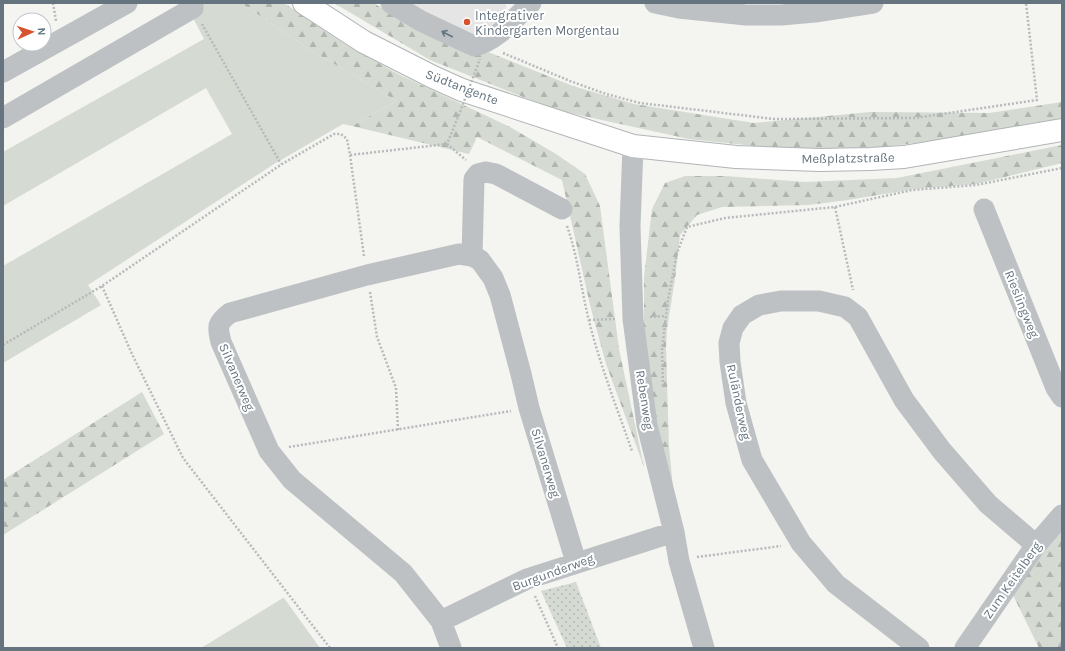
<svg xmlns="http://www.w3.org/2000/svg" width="1065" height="651" font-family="Karla,sans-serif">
  <defs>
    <pattern id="forest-firs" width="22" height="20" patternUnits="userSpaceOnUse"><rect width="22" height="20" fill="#d5dad2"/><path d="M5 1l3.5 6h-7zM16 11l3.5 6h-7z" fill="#b0b5b0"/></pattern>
    <pattern id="park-dots" width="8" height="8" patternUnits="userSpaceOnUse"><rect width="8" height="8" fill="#d5dad2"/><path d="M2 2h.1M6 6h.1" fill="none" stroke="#b0b5b0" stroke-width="1.8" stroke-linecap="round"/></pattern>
  </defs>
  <rect width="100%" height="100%" fill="#f4f4f0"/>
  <path fill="#e4e5e4" d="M 400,3 L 506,3 L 506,16 L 481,40 Z"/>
  <path fill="#d5dad2" d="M 203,3 L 241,3 L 309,49 L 397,101 L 352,126 L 343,124 L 274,164 L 88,285 L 101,305 L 3,363 L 3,266 L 232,134 L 206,88 L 3,206 L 3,152 L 204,39 L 191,14 Z
    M 284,598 L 320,648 L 201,648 L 283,598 Z"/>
  <path fill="url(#forest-firs)" d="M 241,3 L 284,3 L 348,46 L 398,74 L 510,127 L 556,154 L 585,174 L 600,206 L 619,349 L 644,467 L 606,364 L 590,305 L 562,180 L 477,137 L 469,154 L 352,126 L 397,101 L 309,49 Z
    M 334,3 L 373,3 L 470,56 L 488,52 L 573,86 L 634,104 L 754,123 L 870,112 L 989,113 L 1062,102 L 1062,120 L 953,138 L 854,151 L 765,147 L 689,139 L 556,110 L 430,60 Z
    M 1062,145 L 1062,163 L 976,184 L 914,189 L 848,200 L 809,205 L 722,207 L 697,215 L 680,235 L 675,279 L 667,329 L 666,347 L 669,447 L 675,507 L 660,455 L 644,328 L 644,277 L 652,209 L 665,183 L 685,176 L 725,176 L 805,182 L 897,178 Z
    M 142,392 L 164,434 L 3,535 L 3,480 Z
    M 1062,521 L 1062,648 L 1039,648 L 1010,589 Z"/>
  <path fill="url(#park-dots)" d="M 576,582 L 601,648 L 567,648 L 541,591 Z"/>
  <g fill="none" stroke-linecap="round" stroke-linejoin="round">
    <defs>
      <path id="major" d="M 304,3 L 364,42 L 433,77 L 462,90 L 633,146 L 736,157 L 820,160 L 870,159 L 904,157 L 1062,130"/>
    </defs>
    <use href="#major" stroke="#b1b5b8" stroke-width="24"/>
    <path stroke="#b7babc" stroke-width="2.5" stroke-dasharray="2 2" stroke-linecap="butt" d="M 53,3 L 56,21
      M 202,24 L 281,164
      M 503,53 L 570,81 L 606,94 L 640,103 L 774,119 L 915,118 L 1037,100 L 1026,3
      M 447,144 L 466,160
      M 350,155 L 364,256
      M 835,207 L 853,290
      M 567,226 C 578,257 581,289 589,321 C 600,365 617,408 632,451
      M 102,286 L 132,354 L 183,458 L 330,648
      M 370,292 L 377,337 L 396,388 L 398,430
      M 650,317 L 666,316
      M 589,320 L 615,319
      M 3,345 L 102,286 L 282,164 L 334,134 L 341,134 L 347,139 L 350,155 L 447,144 L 460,112
      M 663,386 L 662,350 L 668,300 L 677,253 L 687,227 L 725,218 L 835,207 L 912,190 L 976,185 L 1062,168
      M 289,447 L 511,411
      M 697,557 L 781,546
      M 535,596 L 558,648"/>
    <path stroke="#bdc1c4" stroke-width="21" d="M 391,3 L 421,21 L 474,46 C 497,41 514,19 531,3
      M 655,3 L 679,8 L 746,15 L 781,15 L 815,12 L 873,3
      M 3,72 L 127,3
      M 3,118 L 193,8 L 193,3
      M 633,146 L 630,226 L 633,319 L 647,425 L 674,532 L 679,561 L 704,648
      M 984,209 L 1056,388 L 1062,397
      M 472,256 L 474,179 L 478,174 L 486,172 L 496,174 L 562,209
      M 441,621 L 403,573 L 292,480 L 269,451 L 221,342 C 217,326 217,323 230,313 L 367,275 L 459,254 L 472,256 L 480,260 L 493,278 L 500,295 L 521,374 L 529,408 L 576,562
      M 451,648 L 441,621 L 527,579 L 674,532
      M 919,648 L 836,584 L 801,543 L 752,460 L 736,403 L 730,362 L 729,343 L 733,328 L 742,315 L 759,305 L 781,301 L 819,301 L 845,307 L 858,317 L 904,400 L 942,451 L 988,504 L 1036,545
      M 965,648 L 1036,545 L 1062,515"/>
    <use href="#major" stroke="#fff" stroke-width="22"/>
    <path stroke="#b7babc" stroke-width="2.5" stroke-dasharray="2 2" stroke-linecap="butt" d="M 460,112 L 480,59"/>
  </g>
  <defs><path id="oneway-shaft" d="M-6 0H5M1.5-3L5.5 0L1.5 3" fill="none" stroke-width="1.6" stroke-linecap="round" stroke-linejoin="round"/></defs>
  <use stroke="#65747f" href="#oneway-shaft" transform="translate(447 34) rotate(-153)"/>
  <circle fill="#d6532e" stroke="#fff" stroke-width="1.5" cx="467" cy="22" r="4"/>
  <g text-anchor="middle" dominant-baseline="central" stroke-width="4" stroke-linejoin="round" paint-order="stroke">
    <g font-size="13" fill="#65747f" stroke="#fff" text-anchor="start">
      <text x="475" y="15">Integrativer<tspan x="475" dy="15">Kindergarten Morgentau</tspan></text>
    </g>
    <g font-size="13" fill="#65747f" stroke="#fff">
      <text transform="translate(462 87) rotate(21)">Südtangente</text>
      <text transform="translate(848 158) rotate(-1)">Meßplatzstraße</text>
      <text transform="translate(1022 304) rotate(68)">Rieslingweg</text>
      <text transform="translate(237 377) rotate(67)">Silvanerweg</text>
      <text transform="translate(645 400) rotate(81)">Rebenweg</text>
      <text transform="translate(739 402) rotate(78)">Ruländerweg</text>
      <text transform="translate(546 463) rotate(73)">Silvanerweg</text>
      <text transform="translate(553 572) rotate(-20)">Burgunderweg</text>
      <text transform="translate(1012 580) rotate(-55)">Zum Keitelberg</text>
    </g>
  </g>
  <rect width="1065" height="651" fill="none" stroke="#65747f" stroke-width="8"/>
  <g transform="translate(32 32) rotate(87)"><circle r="19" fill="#ffffff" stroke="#c1c7cc"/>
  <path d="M0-3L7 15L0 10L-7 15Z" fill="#d6532e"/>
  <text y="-6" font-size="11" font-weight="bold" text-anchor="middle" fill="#65747f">N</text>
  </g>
</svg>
